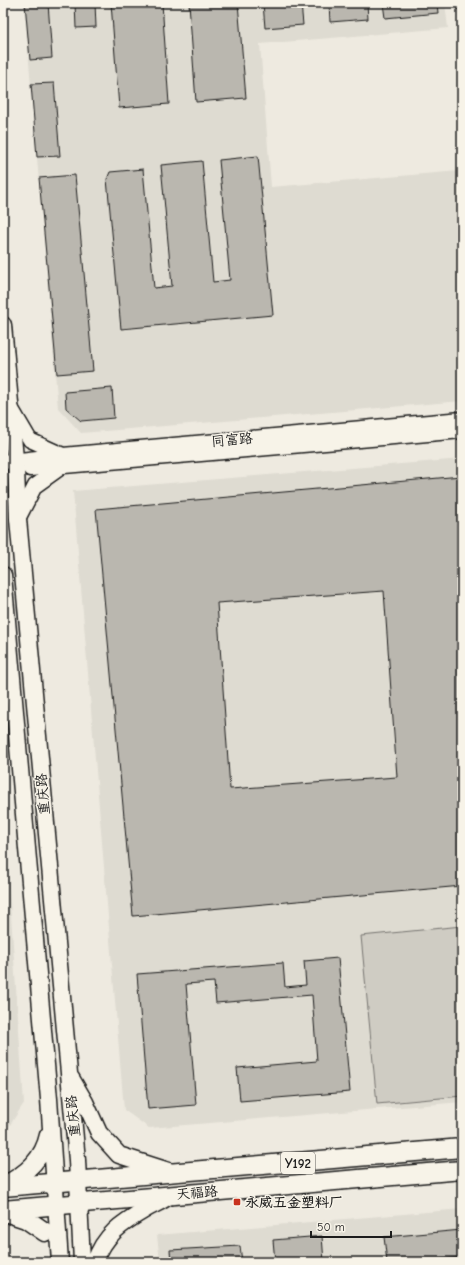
<svg xmlns="http://www.w3.org/2000/svg" width="465" height="1265" font-family="'Comic Neue','LXGW WenKai TC',sans-serif">
  <rect width="100%" height="100%" fill="#eeeae0"/>
  <filter id="ink" filterUnits="userSpaceOnUse"><feTurbulence type="fractalNoise" baseFrequency=".025" numOctaves="2"/><feDisplacementMap in="SourceGraphic" scale="8" xChannelSelector="R" yChannelSelector="G"/><feConvolveMatrix kernelMatrix="1 2 1 2 8 2 1 2 1" color-interpolation-filters="sRGB"/></filter>
  <g filter="url(#ink)">
    <path fill="#dedbd1" d="M 24,3 L 445,3 L 448,28 L 260,44 L 271,187 L 459,171 L 462,203 L 462,401 L 81,433 L 58,408 Z
      M 462,459 L 462,1102 L 149,1128 L 124,1110 L 73,491 Z
      M 3,801 L 24,1103 L 3,1136 Z
      M 462,1209 L 462,1262 L 160,1262 L 157,1235 Z"/>
    <path fill="#cfccc3" stroke="#767470" d="M 462,926 L 462,1096 L 377,1104 L 361,936 Z"/>
    <path fill="#bab7af" stroke="#1c1c1c" fill-rule="evenodd" d="M 25,3 L 48,3 L 52,58 L 30,60 Z
      M 75,3 L 95,3 L 96,27 L 76,28 Z
      M 111,3 L 162,3 L 169,104 L 119,108 Z
      M 189,3 L 238,3 L 246,98 L 196,102 Z
      M 263,3 L 301,3 L 303,25 L 265,28 Z
      M 329,3 L 367,3 L 368,19 L 330,22 Z
      M 383,3 L 437,3 L 438,13 L 385,18 Z
      M 54,83 L 60,156 L 37,157 L 31,84 Z
      M 258,156 L 273,315 L 121,329 L 107,179 L 110,172 L 143,169 L 154,288 L 172,286 L 161,165 L 202,161 L 213,282 L 230,280 L 219,160 Z
      M 75,175 L 93,371 L 57,374 L 39,178 Z
      M 112,388 L 114,418 L 81,421 L 66,408 L 65,392 Z
      M 461,476 L 462,886 L 133,916 L 96,509 ZM 384,591 L 397,777 L 230,789 L 217,603 Z
      M 338,958 L 350,1092 L 240,1101 L 237,1068 L 317,1061 L 312,995 L 216,1003 L 214,982 L 186,984 L 196,1105 L 148,1109 L 137,974 L 283,963 L 285,987 L 306,985 L 304,961 Z
      M 462,1230 L 462,1257 L 411,1262 L 387,1262 L 384,1237 Z
      M 322,1236 L 324,1262 L 275,1262 L 273,1240 Z
      M 240,1246 L 242,1262 L 171,1262 L 170,1250 Z"/>
    <g fill="none" stroke-linecap="round" stroke-linejoin="round">
      <defs>
        <path id="minor" d="M 462,3 L 462,4"/>
        <path id="tertiary" d="M 10,406 L 30,440 L 63,455
          M 3,462 L 63,455 L 462,419
          M 30,469 L 462,431
          M 18,519 L 35,486 L 63,466"/>
        <path id="secondary" d="M 3,325 L 16,470 L 18,519 L 77,1160 L 82,1262
          M 3,575 L 49,1099 L 60,1262
          M 71,1078 L 85,1102 L 99,1133 L 119,1155 L 172,1172
          M 3,1185 C 25,1175 43,1159 48,1135
          M 95,1262 C 104,1235 122,1223 146,1209 C 154,1204 162,1202 170,1195"/>
        <path id="primary" d="M 3,1187 L 462,1148
          M 3,1210 L 462,1170
          M 8,1213 L 26,1219 L 45,1232"/>
      </defs>
      <use href="#minor" stroke="#1c1c1c" stroke-width="14"/>
      <use href="#tertiary" stroke="#1c1c1c" stroke-width="17"/>
      <use href="#secondary" stroke="#1c1c1c" stroke-width="19"/>
      <use href="#primary" stroke="#1c1c1c" stroke-width="21"/>
      <use href="#minor" stroke="#f7f3e8" stroke-width="11"/>
      <use href="#tertiary" stroke="#f7f3e8" stroke-width="14"/>
      <use href="#secondary" stroke="#f7f3e8" stroke-width="16"/>
      <use href="#primary" stroke="#f7f3e8" stroke-width="18"/>
    </g>
  </g>
  <rect fill="#c8321e" stroke="#f7f3e8" stroke-width="1.5" x="233" y="1198" width="8" height="8" rx="2"/>
  <g text-anchor="middle" dominant-baseline="central" stroke-width="3" stroke-linejoin="round" paint-order="stroke">
    <rect fill="#f7f3e8" stroke="#5e5c59" stroke-width="1" x="281" y="1152" width="34" height="22" rx="3"/>
    <g font-size="13" font-weight="bold" fill="#1c1c1c">
      <text x="298" y="1163">Y192</text>
    </g>
    <g font-size="14" fill="#1c1c1c" stroke="#f7f3e8">
      <text transform="translate(232 440) rotate(-5)">同富路</text>
      <text transform="translate(43 794) rotate(-95)">重庆路</text>
      <text transform="translate(73 1116) rotate(-96)">重庆路</text>
      <text transform="translate(197 1193) rotate(-5)">天福路</text>
    </g>
    <g font-size="14" font-weight="bold" fill="#1c1c1c" stroke="#f7f3e8" text-anchor="start">
      <text x="245" y="1202">永威五金塑料厂</text>
    </g>
  </g>
  <rect width="465" height="1265" fill="none" stroke="#f7f3e8" stroke-width="16"/>
  <rect x="8" y="8" width="449" height="1249" fill="none" stroke="#1c1c1c" stroke-width="1.5" filter="url(#ink)"/>
  <path d="M311 1231v6h80v-6" fill="none" stroke="#1c1c1c" stroke-width="2"/>
  <text x="317" y="1231" font-size="12" fill="#1c1c1c" stroke="#f7f3e8" stroke-width="3" paint-order="stroke">50 m</text>
</svg>
